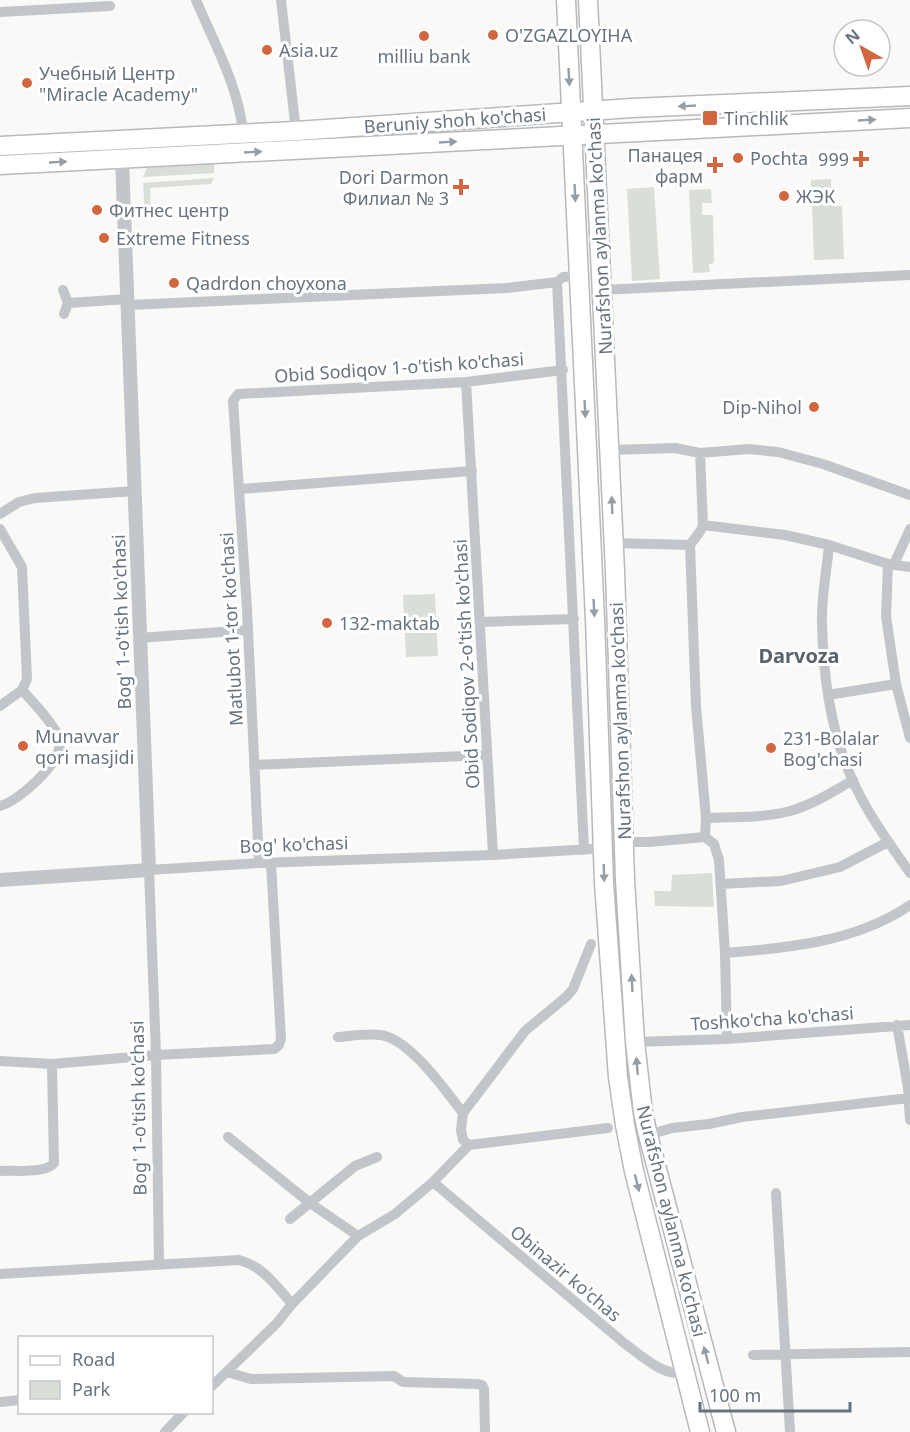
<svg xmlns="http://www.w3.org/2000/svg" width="910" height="1432" font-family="'Noto Sans',sans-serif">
  <rect width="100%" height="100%" fill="#f9f9f8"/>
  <path fill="#d9ded7" d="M 214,163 L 214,173 L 143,177 L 147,168 Z
    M 214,178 L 211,184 L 150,188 L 151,214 L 145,214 L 143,183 Z
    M 831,179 L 832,206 L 842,206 L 844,259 L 814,260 L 811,180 Z
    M 654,187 L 660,279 L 632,281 L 627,189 Z
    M 711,189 L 712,203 L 702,203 L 702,215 L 713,215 L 714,263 L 709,264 L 710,272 L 693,273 L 689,190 Z
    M 435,594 L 438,656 L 406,657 L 403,595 Z
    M 712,873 L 714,907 L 655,906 L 654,891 L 671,891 L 672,875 Z"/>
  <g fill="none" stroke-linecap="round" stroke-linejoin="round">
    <defs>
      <path id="primary" d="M 566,0 L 595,619 L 604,883 L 618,1077 L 625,1125 L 634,1171 L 700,1432
        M 588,0 L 615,571 L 625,880 L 635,1042 L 643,1112 L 647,1131 L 726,1432
        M 0,146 L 296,131 L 632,108 L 910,96
        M 0,165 L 910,118"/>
    </defs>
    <use href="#primary" stroke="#b6b9bd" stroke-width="21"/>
    <path stroke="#c2c5c9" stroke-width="10" d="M 196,0 C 214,43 239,87 243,133
      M 281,0 L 296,131
      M 0,12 L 110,6
      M 557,282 L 584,850
      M 63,290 L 68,303 L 64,314
      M 602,290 L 910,275
      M 68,303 L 128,299
      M 129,305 L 507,288 L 557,282 L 563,277 L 579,276
      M 466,382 L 493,855
      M 610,450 L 675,448 L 700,453 L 748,449 L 778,452 L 823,464 L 910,495
      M 700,453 L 703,525 L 701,530 L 690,545 L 696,706 L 706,818
      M 241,489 L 472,471
      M 0,514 L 19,502 L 35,498 L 135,491
      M 703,525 L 785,535 L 829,545 L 888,564 L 910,567
      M 0,529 L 22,567 L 27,679 L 22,690 L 0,706
      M 614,543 L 690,545
      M 829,545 C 827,570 821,597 822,623 C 823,676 830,730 852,779 C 867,813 889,843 910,873
      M 888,564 L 886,616 L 896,684 L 910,738
      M 894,564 L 910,529
      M 480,622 L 574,619
      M 139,638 L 248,630
      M 828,695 L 896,684
      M 254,765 L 487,755
      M 0,806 C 19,801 60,764 60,743 C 60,730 31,700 22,690
      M 705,837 L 714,844 L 719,860 L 725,953 L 727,1039
      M 624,842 L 649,842 L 705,837 L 706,818 C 733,817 763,818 790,811 C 812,805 833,792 853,780
      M 259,863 L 247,609 L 233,401 L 238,394 L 466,382 L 563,370
      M 721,884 L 781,881 L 840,867 L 888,842
      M 725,953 C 788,948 856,942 910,905
      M 897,1025 L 908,1088 L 910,1120
      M 338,1037 C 351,1036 367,1033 380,1035 C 409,1038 445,1090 463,1113
      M 635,1042 L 727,1039 L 910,1025
      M 0,1061 L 52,1064 L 156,1055 L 274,1049 L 279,1045 L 281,1039 L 271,863
      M 648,1135 L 672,1128 L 709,1124 L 742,1117 L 909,1098
      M 228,1137 L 310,1203 L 358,1236
      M 469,1145 L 463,1140 L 461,1130 L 463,1113 L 525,1031 L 566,997 L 573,989 L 591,944
      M 0,1171 C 14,1170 46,1174 54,1163 L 52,1064
      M 433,1182 L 624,1343 C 642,1356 663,1377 686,1373
      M 776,1193 L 790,1432
      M 290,1219 L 355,1166 L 377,1157
      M 159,1264 L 156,1055 L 149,870 L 259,863 L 493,855 L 591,849
      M 0,1274 L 239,1260 C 264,1267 275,1285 292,1304
      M 753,1355 L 910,1352
      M 227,1372 L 251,1379 L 394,1376 L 403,1382 L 478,1384 L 482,1385 L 484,1389 L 485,1432
      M 212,1386 L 277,1323 L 292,1304 L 358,1236 L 395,1214 L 433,1182 L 469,1145 L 608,1128
      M 0,1402 L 20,1400
      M 165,1432 L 184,1412"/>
    <path stroke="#c2c5c9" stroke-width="14" d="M 0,880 L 149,870 L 122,159 L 98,141"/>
    <use href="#primary" stroke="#fff" stroke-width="18"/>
  </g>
  <defs><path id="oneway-solid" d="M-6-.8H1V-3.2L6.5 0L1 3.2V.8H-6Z" transform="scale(1.5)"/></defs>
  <g fill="#959ea5">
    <use href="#oneway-solid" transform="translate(569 77) rotate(87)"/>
    <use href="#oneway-solid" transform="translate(687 106) rotate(177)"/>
    <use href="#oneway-solid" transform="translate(867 120) rotate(-3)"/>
    <use href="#oneway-solid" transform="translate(448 142) rotate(-3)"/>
    <use href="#oneway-solid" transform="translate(253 152) rotate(-3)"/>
    <use href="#oneway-solid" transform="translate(58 162) rotate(-3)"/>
    <use href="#oneway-solid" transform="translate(575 193) rotate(87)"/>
    <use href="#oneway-solid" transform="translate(585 409) rotate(87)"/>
    <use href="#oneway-solid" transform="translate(612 505) rotate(-92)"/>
    <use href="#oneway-solid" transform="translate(594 608) rotate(87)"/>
    <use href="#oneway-solid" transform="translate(604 873) rotate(88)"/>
    <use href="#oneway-solid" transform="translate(632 983) rotate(-93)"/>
    <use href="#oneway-solid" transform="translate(637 1066) rotate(-95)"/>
    <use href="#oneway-solid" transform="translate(637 1183) rotate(76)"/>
    <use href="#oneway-solid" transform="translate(706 1355) rotate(-105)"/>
  </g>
  <g fill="#d2663f" stroke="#fff" stroke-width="2">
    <circle cx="493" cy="35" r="6"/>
    <circle cx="424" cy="36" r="6"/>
    <circle cx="267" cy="50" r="6"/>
    <circle cx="27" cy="83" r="6"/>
    <rect x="702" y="110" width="16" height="16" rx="3"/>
    <circle cx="738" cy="158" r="6"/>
    <path d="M858 150h6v6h6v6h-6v6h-6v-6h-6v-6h6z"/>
    <path d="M712 156h6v6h6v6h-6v6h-6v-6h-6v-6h6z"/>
    <path d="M458 178h6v6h6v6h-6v6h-6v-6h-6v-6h6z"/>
    <circle cx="784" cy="196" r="6"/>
    <circle cx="97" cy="210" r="6"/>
    <circle cx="104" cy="238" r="6"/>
    <circle cx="174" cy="283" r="6"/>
    <circle cx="814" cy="407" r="6"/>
    <circle cx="327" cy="623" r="6"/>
    <circle cx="23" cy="746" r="6"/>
    <circle cx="771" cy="748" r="6"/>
  </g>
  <g text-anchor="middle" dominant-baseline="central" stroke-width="6" stroke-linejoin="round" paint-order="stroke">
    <g font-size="18" fill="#67747f" stroke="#fff" text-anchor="start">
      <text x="505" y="35">O'ZGAZLOYIHA</text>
      <text x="279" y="50">Asia.uz</text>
      <text x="424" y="56" text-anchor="middle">milliu bank</text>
      <text x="39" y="73">Учебный Центр<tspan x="39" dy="21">"Miracle Academy"</tspan></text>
      <text x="724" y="118">Tinchlik</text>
      <text x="703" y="155" text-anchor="end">Панацея<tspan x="703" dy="21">фарм</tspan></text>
      <text x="750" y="158">Pochta</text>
      <text x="849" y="159" text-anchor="end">999</text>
      <text x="449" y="177" text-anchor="end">Dori Darmon<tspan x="449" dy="21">Филиал № 3</tspan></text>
      <text x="796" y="196">ЖЭК</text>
      <text x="109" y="210">Фитнес центр</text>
      <text x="116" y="238">Extreme Fitness</text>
      <text x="186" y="283">Qadrdon choyxona</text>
      <text x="802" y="407" text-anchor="end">Dip-Nihol</text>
      <text x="339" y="623">132-maktab</text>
      <text x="35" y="736">Munavvar<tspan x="35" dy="21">qori masjidi</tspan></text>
      <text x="783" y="738">231-Bolalar<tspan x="783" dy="21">Bog'chasi</tspan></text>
    </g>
    <g font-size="18" fill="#67747f" stroke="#fff">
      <text transform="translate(455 120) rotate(-4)">Beruniy shoh ko'chasi</text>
      <text transform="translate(599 236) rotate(-93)">Nurafshon aylanma ko'chasi</text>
      <text transform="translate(399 367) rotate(-4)">Obid Sodiqov 1-o'tish ko'chasi</text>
      <text transform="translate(121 622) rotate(-92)">Bog' 1-o'tish ko'chasi</text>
      <text transform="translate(231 629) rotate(-93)">Matlubot 1-tor ko'chasi</text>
      <text transform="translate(466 664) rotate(-93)">Obid Sodiqov 2-o'tish ko'chasi</text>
      <text transform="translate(620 721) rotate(-92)">Nurafshon aylanma ko'chasi</text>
      <text transform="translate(294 844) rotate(-2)">Bog' ko'chasi</text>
      <text transform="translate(772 1018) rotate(-4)">Toshko'cha ko'chasi</text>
      <text transform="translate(138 1108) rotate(-91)">Bog' 1-o'tish ko'chasi</text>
      <text transform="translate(672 1221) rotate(76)">Nurafshon aylanma ko'chasi</text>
      <text transform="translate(566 1273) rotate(40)">Obinazir ko'chas</text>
    </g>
    <g font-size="20" font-weight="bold" fill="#59636b" stroke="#fff">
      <text x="799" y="655">Darvoza</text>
    </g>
  </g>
  <rect x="18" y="1336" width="195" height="78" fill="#ffffff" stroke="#c2c7cc" stroke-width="1.5"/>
  <rect x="30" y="1356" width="30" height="9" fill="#ffffff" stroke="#c2c7cc" stroke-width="1.5"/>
  <text x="72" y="1366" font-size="18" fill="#67747f">Road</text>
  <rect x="30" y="1381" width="30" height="18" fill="#d9ded7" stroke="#c2c7cc" stroke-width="1.5"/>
  <text x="72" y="1396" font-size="18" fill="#67747f">Park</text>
  <g transform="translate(862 48) rotate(320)"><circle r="28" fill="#ffffff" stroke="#c2c7cc" stroke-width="1.5"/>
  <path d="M0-4.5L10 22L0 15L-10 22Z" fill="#d2663f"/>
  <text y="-9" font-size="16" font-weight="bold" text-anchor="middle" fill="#67747f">N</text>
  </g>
  <path d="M700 1402v9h150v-9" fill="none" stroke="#67747f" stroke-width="3"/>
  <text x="709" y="1402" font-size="18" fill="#67747f" stroke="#ffffff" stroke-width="4.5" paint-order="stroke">100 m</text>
</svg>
